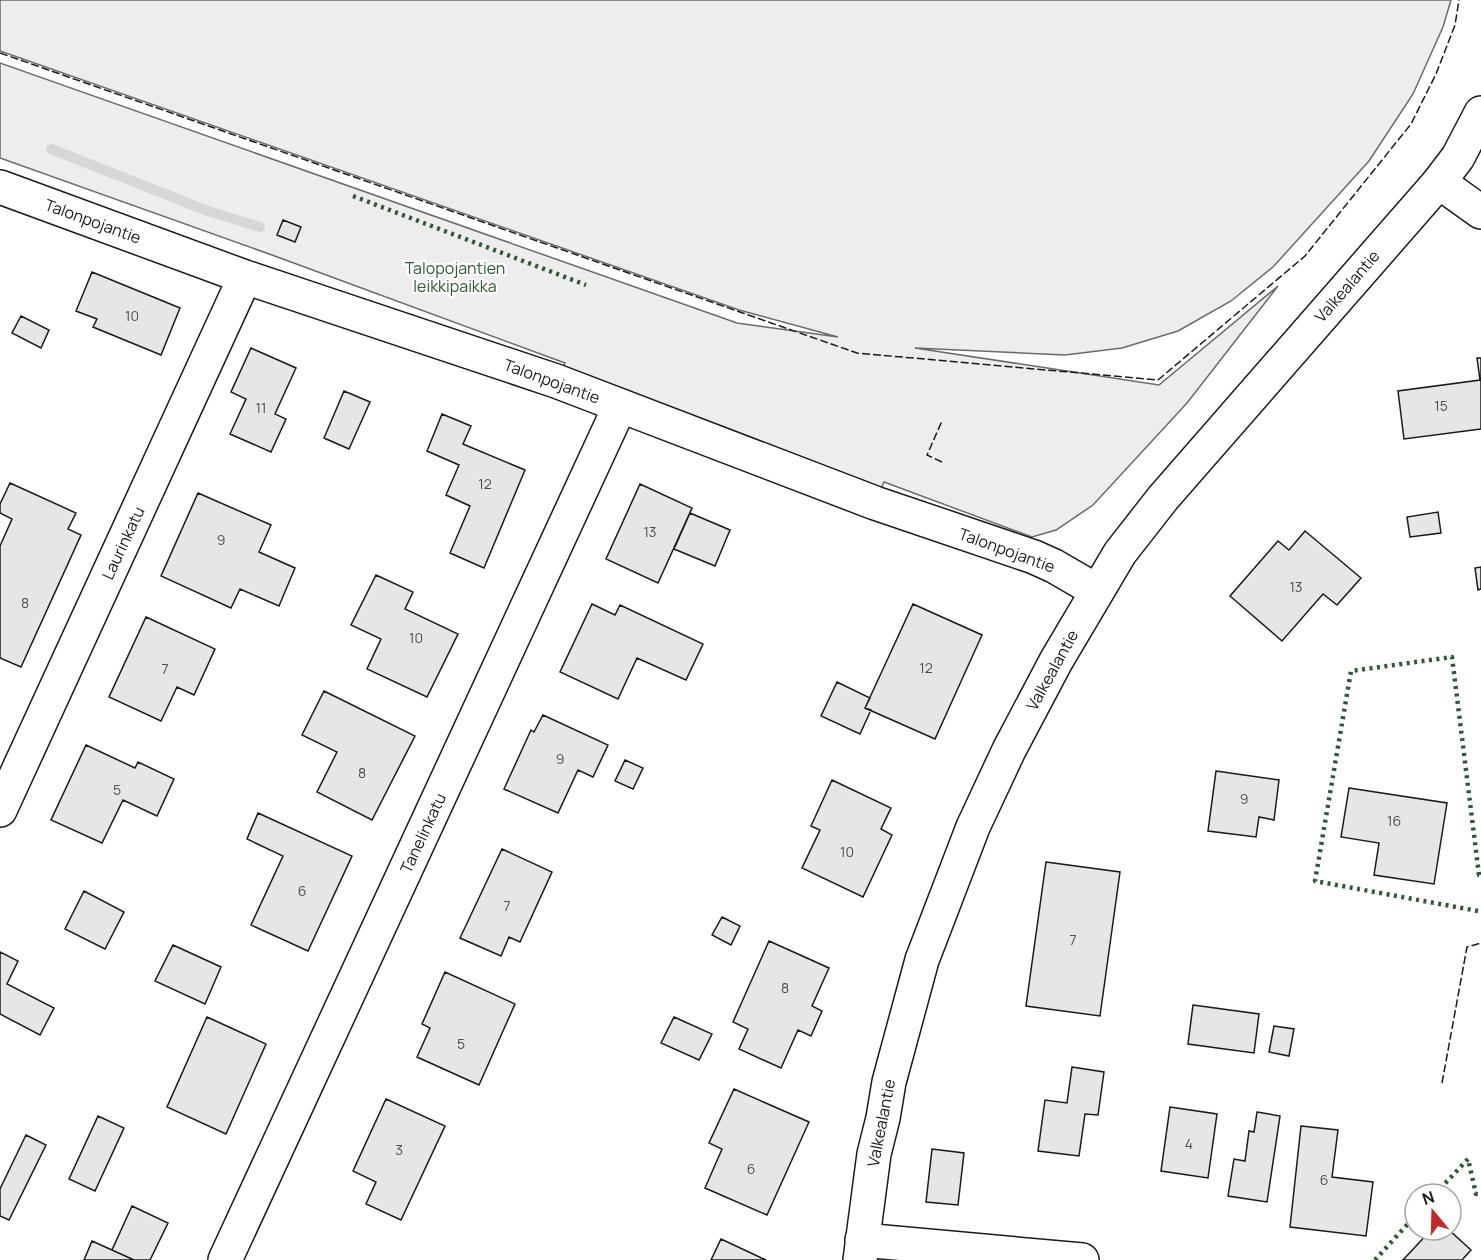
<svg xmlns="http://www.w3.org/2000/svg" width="1481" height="1260" font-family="Manrope,sans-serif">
  <rect width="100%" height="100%" fill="#fff"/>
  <path fill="#ededed" stroke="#6a6a6a" stroke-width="1.5" d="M 0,0 L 1451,0 L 1443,27 L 1413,94 L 1369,161 L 1273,267 L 1231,301 L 1178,331 L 1122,348 L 1065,355 L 915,348 L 1159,385 L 1278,286 L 1187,403 L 1093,505 L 1056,530 L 1032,537 L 884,482 L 875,503 L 556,381 L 565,363 L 272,255 L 0,158 L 0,63 L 737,323 L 838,337 L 739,310 L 0,51 Z"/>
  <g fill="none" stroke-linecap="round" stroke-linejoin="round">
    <path stroke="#d7d7d7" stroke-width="10" d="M 51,149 L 208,211 L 260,227"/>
  </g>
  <path fill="#e6e6e6" stroke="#1a1a1a" stroke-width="1.5" d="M 283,220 L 301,227 L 295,242 L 277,235 Z
    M 92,272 L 180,308 L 161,355 L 93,327 L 97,319 L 76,311 Z
    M 21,316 L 49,330 L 41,348 L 12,333 Z
    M 251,348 L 296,368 L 275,414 L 286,419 L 271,452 L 230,434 L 246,399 L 231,392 Z
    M 1477,358 L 1481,358 L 1481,429 L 1404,439 L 1398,391 L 1480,380 Z
    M 344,391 L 370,402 L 349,449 L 324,438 Z
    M 442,414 L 471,426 L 463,444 L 525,470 L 484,568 L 450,553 L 470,506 L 446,495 L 459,465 L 427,451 Z
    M 10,483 L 76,513 L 68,529 L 81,535 L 21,667 L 0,658 L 0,546 L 12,519 L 0,513 L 0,504 Z
    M 640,484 L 692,508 L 658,583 L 606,559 Z
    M 198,493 L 271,525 L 259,552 L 295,568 L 279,606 L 240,589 L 231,608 L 161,576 Z
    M 1438,512 L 1441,533 L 1410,537 L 1407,517 Z
    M 690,513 L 730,530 L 715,566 L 674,549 Z
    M 1305,531 L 1361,578 L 1337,605 L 1323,594 L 1282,641 L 1230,596 L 1278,541 L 1289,550 Z
    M 1481,567 L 1481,589 L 1478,590 L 1475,568 Z
    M 376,575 L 413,592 L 405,609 L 458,634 L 427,697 L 367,669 L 381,639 L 351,625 Z
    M 592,604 L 615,615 L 620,605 L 703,644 L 686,680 L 637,658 L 618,699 L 560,672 Z
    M 913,604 L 982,635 L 935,739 L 865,708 Z
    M 146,617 L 215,649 L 194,695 L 177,687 L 161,721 L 109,697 Z
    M 837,682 L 870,698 L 865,708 L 871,710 L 860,734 L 821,716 Z
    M 324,691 L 415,736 L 372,820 L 317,792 L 337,752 L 302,735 Z
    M 543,715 L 608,745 L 593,777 L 578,770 L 558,813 L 504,789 L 531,730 L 534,732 Z
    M 86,745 L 135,768 L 138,762 L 174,779 L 157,816 L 123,800 L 102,843 L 51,820 Z
    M 625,760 L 643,768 L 633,789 L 615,781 Z
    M 1216,771 L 1279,780 L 1274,820 L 1259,817 L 1256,837 L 1208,831 Z
    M 832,780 L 891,808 L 881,829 L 892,835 L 863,897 L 802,868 L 820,830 L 811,826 Z
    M 1349,788 L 1447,803 L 1434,884 L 1374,875 L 1379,843 L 1341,837 Z
    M 258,813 L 352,856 L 308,951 L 251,925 L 283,856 L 247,839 Z
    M 502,849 L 552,872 L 520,942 L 509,937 L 501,956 L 460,938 Z
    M 1046,862 L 1120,872 L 1100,1016 L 1026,1006 Z
    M 84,891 L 124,912 L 105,949 L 65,929 Z
    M 722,917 L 740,926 L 731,945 L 712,935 Z
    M 769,941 L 829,968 L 812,1006 L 822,1011 L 811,1036 L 798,1030 L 781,1068 L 739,1049 L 748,1029 L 733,1022 Z
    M 173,945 L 221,967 L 205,1004 L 155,981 Z
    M 0,952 L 18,961 L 7,984 L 54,1008 L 40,1035 L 0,1014 Z
    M 445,972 L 515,1004 L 479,1085 L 417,1057 L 430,1028 L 422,1024 Z
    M 1193,1005 L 1259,1014 L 1254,1053 L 1188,1044 Z
    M 207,1017 L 266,1044 L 226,1134 L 167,1107 Z
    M 674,1017 L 712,1034 L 699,1060 L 661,1043 Z
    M 1274,1026 L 1294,1029 L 1289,1056 L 1269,1052 Z
    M 1072,1067 L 1104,1072 L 1098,1115 L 1085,1114 L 1079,1156 L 1038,1151 L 1045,1100 L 1067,1103 Z
    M 734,1089 L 809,1122 L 767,1215 L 705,1188 L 722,1149 L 709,1143 Z
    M 386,1099 L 445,1126 L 401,1220 L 366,1204 L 376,1182 L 353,1171 Z
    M 1170,1107 L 1217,1114 L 1208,1178 L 1161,1171 Z
    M 1257,1112 L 1280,1116 L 1267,1202 L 1228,1196 L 1234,1159 L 1245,1161 L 1249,1131 L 1254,1132 Z
    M 98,1116 L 124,1128 L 95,1191 L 69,1179 Z
    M 1301,1126 L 1338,1130 L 1332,1177 L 1373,1182 L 1366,1236 L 1290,1227 Z
    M 26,1135 L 46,1145 L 9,1220 L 0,1216 L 0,1189 Z
    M 932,1149 L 964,1153 L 958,1205 L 926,1202 Z
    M 132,1206 L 168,1223 L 150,1260 L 134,1260 L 112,1250 Z
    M 1431,1230 L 1449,1230 L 1471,1250 L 1462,1260 L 1403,1260 Z
    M 721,1239 L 766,1260 L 711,1260 Z
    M 92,1241 L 112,1250 L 134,1260 L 84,1260 Z"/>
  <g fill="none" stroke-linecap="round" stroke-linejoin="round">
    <defs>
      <path id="minor" d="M 1439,182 L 1481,212
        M 0,187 L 245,277 L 556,381 L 875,503 L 1034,557 L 1054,566 L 1097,591
        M 0,810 L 245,277
        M 862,1240 L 1082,1260
        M 225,1260 L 620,406"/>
      <path id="tertiary" d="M 860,1260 L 874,1154 L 883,1118 L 889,1082 L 922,960 L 973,827 L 1009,750 L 1056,661 L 1120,553 L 1163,498 L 1439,182 L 1458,157 L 1481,113"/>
    </defs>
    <use href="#minor" stroke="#1a1a1a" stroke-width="36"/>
    <use href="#tertiary" stroke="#1a1a1a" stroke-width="36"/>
    <use href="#minor" stroke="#fff" stroke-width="33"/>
    <use href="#tertiary" stroke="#fff" stroke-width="33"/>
    <path stroke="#2b5a34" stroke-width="4.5" stroke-dasharray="3 4.5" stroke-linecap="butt" d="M 353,196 L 586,285
      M 1478,911 L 1315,881 L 1351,671 L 1452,657 L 1479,875 L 1481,875
      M 1435,1194 L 1468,1159 L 1476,1194 L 1481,1193
      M 1375,1260 L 1415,1216"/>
    <path stroke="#1a1a1a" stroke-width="1.5" stroke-dasharray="8 3" stroke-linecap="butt" d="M 0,53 L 857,353 L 1158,380 L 1305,256 L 1411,124 L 1436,74 L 1455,25 L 1459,0
      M 942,462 L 927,455 L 942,421
      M 1442,1083 L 1467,947 L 1481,943"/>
  </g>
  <g text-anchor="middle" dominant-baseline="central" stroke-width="4.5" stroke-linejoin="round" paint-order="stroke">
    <g font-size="14" fill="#4d4d4d">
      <text x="132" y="315">10</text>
      <text x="1441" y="405">15</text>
      <text x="261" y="407">11</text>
      <text x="485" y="483">12</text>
      <text x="650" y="531">13</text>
      <text x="221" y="539">9</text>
      <text x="1296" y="586">13</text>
      <text x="25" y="602">8</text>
      <text x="416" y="637">10</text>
      <text x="926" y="667">12</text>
      <text x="165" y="668">7</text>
      <text x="560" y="758">9</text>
      <text x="362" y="772">8</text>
      <text x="117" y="789">5</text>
      <text x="1244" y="798">9</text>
      <text x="1394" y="820">16</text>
      <text x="847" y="851">10</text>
      <text x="302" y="890">6</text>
      <text x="507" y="905">7</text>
      <text x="1073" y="939">7</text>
      <text x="785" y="987">8</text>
      <text x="461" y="1043">5</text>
      <text x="1189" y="1143">4</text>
      <text x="399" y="1149">3</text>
      <text x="751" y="1168">6</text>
      <text x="1324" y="1179">6</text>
    </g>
    <g font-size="16" fill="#1a1a1a" stroke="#fff">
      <text transform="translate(93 221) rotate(20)">Talonpojantie</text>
      <text transform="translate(1347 286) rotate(-49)">Valkealantie</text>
      <text transform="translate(552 381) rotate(20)">Talonpojantie</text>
      <text transform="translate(123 543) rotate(-65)">Laurinkatu</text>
      <text transform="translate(1007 550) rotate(20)">Talonpojantie</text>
      <text transform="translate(1052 670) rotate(-61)">Valkealantie</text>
      <text transform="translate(423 833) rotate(-65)">Tanelinkatu</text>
      <text transform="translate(881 1123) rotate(-79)">Valkealantie</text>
    </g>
    <g font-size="16" fill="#2b5a34" stroke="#fff">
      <text x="455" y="268">Talopojantien<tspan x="455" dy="18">leikkipaikka</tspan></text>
    </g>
  </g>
  <g transform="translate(1433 1212) rotate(341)"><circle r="28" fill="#ffffff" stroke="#a3a3a3" stroke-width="1.5"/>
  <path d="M0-4.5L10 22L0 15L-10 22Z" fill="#c62828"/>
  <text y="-9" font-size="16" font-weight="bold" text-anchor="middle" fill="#1a1a1a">N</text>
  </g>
</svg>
